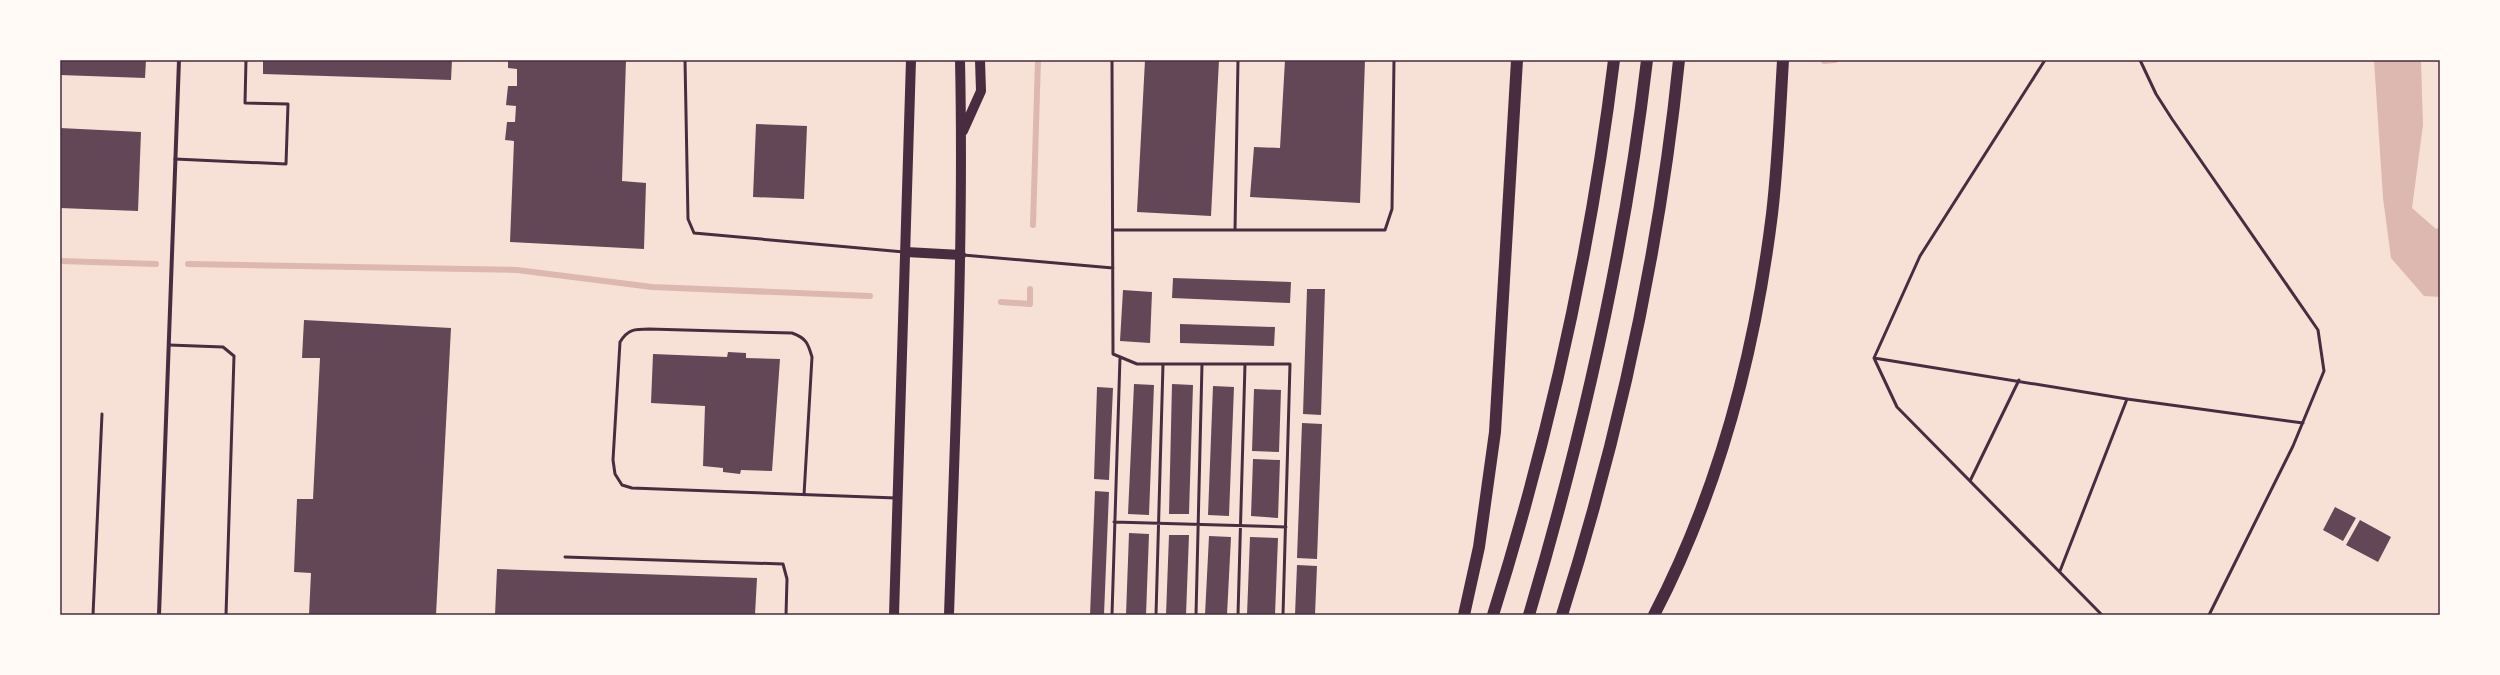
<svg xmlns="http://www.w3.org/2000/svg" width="2500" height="675" font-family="'Archivo Narrow',sans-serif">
  <rect width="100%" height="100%" fill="#f7e1d7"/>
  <path fill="#dcb8b0" d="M 2374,60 L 2421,60 L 2423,125 L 2412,208 L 2436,229 L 2440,227 L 2440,297 L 2424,296 L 2391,258 L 2383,198 Z"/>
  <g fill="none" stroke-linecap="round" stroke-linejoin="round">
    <path stroke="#dcb8b0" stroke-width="6" d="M 1824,61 L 1835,60
      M 1033,225 L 1038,60
      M 60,261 L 156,264
      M 188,264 L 517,270 L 652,287 L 870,296
      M 1001,302 L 1030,304 L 1030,289"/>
  </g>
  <path fill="#644757" d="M 60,60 L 146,60 L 145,78 L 60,75 Z
    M 263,60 L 452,60 L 451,80 L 263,74 Z
    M 508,60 L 626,60 L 622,181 L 646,183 L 644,249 L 510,242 L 514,141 L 505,140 L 507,122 L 515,122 L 516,106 L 506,105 L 508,86 L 517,86 L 517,69 L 508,68 Z
    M 1145,60 L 1219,60 L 1211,216 L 1137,212 Z
    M 1285,60 L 1365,60 L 1360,203 L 1250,197 L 1254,147 L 1280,148 Z
    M 756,124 L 807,126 L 804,199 L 753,197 Z
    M 60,128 L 141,132 L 138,211 L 60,208 Z
    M 1173,278 L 1291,282 L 1290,303 L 1172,298 Z
    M 1307,289 L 1325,289 L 1321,415 L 1303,414 Z
    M 1123,290 L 1152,292 L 1150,343 L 1120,341 Z
    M 304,320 L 451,328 L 436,615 L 309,615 L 311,573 L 294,572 L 297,499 L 313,499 L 320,358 L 302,358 Z
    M 1180,324 L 1275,327 L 1274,346 L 1180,343 Z
    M 728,352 L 746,353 L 746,358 L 780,359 L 772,471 L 741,470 L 740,474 L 723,472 L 723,468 L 703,466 L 705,406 L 651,403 L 653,354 L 727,357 Z
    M 1134,384 L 1154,385 L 1149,515 L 1128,514 Z
    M 1172,384 L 1193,385 L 1189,514 L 1169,514 Z
    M 1213,386 L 1234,387 L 1229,516 L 1208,515 Z
    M 1097,387 L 1113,388 L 1109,480 L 1094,479 Z
    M 1254,389 L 1281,390 L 1279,452 L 1252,451 Z
    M 1302,423 L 1322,424 L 1317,559 L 1297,558 Z
    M 1253,459 L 1280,460 L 1278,518 L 1251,516 Z
    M 1095,491 L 1109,492 L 1104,615 L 1090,615 Z
    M 2335,507 L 2356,518 L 2343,541 L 2323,530 Z
    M 2360,520 L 2391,537 L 2378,562 L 2346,545 Z
    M 1129,533 L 1149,534 L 1146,615 L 1126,615 Z
    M 1169,535 L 1189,535 L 1186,615 L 1166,615 Z
    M 1209,536 L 1231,537 L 1227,615 L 1205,615 Z
    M 1250,537 L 1278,538 L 1275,615 L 1247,615 Z
    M 1297,565 L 1317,566 L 1315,615 L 1295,615 Z
    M 497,569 L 757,578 L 755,615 L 495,615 Z"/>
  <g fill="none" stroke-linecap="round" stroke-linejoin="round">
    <path stroke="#4a2c40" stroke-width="3" d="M 685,60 L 688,219 L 694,233 L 904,252
      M 1112,60 L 1113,354 L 1137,364 L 1290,364 L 1283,615
      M 2045,60 L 1920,256 L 1874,358 L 1897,407 L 2102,615
      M 2140,60 L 2156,94 L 2172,119 L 2318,330 L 2324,371 L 2293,446 L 2209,615
      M 175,159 L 286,164 L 288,104 L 245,103 L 246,60
      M 1113,230 L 1385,230 L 1392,209 L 1394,60
      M 1235,230 L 1238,60
      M 963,255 L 1113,268
      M 169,345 L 223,347 L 234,356 L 226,615
      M 1874,358 L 2127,399 L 2303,423
      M 1970,481 L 2019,380
      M 804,495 L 812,357 C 808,343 806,338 792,333 L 649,329 C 635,329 628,329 620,342 L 613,460 L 615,474 L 622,485 L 632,488 L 896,498
      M 1114,522 L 1286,527
      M 565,557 L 783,564 L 787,579 L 786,615
      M 2060,571 L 2127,399
      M 93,615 L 102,414
      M 1112,615 L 1120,357
      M 1156,615 L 1163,364
      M 1196,615 L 1202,364
      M 1238,615 L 1245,364"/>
    <path stroke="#4a2c40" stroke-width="4" d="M 159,615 L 179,60"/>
    <path stroke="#4a2c40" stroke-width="10" d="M 963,131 L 981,91 L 980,60
      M 906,252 L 961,255
      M 894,615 L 911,60
      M 949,615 C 955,430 964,245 960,60"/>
    <path stroke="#4a2c40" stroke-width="12" d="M 1464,615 L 1479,547 L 1495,432 L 1517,60
      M 1493,615 C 1550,433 1591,249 1614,60
      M 1529,615 C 1583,433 1625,249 1647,60
      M 1562,615 C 1619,435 1660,248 1679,60
      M 1654,615 C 1718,492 1755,352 1772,214 C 1778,163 1780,111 1783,60"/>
  </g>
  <rect width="2500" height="675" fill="none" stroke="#fffaf5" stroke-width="122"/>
  <rect x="61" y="61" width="2378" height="553" fill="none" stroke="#4a2c40" stroke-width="1.5"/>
</svg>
